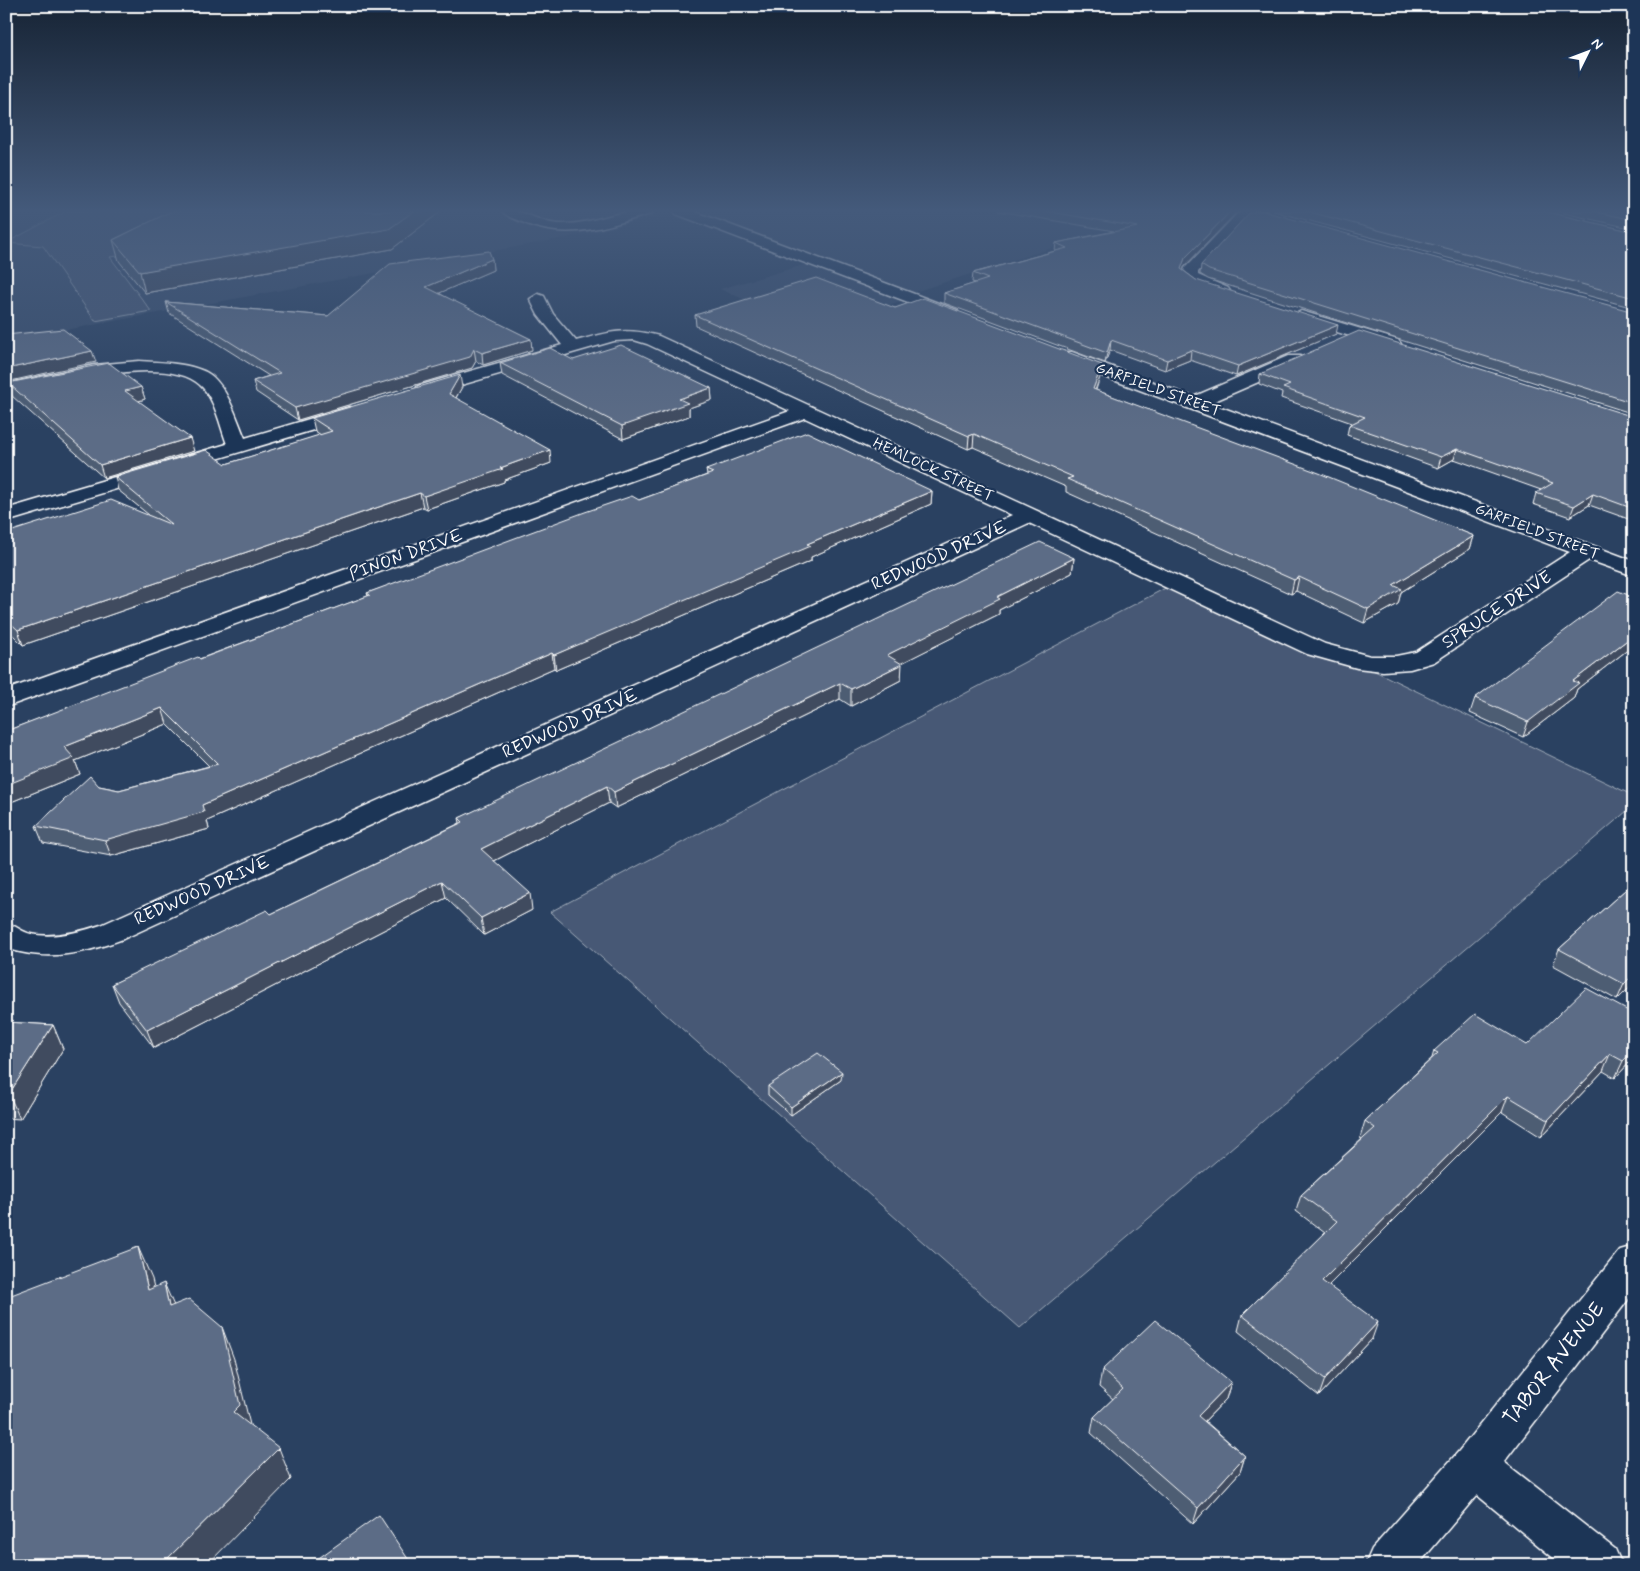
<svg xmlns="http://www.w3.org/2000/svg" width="1640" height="1571" font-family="Mynerve,sans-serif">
  <rect width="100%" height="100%" fill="#2a4161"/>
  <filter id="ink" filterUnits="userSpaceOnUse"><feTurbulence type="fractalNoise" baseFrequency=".02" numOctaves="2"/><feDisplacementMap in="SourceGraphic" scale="10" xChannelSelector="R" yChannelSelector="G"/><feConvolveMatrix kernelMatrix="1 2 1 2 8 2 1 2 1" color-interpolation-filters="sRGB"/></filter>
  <g filter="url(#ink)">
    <path fill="#394e6c" d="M 6,211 L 680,211 L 591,233 L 6,341 Z
      M 681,211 L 1113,211 L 1142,219 L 905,295 L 910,298 L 813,329 L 720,289 L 814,262 Z"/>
    <path fill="#465975" stroke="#a2acba" d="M 66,211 L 202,211 L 125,255 L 110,257 L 151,311 L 95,321 L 43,246 L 6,243 Z
      M 1175,583 L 1354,661 L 1634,796 L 1634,805 L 1020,1328 L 550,912 Z"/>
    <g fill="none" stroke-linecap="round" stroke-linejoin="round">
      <defs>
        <path id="minor" d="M 502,211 C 524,208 540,224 561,224 C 593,225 622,207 653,211 L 651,214 C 606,226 568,242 522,222 C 516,219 506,217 502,211 Z
          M 674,211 L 693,211 L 957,310 L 959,313 L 951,318 L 945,316 L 676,214 Z
          M 1248,211 L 1267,211 L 1265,214 L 1247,220 L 1198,272 L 1198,275 L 1228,288 L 1230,291 L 1228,294 L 1216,294 L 1185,280 L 1182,277 L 1185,268 L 1237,214 Z
          M 538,294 L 544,296 L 553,314 L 576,341 C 610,332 624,327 659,336 L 1325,644 L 1370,656 L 1396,656 L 1416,652 L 1570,552 L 1060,360 L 1057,356 L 1060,352 L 1072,352 L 1193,397 L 1288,356 L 1300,356 L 1303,360 L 1300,364 L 1210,403 L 1634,561 L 1634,576 L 1589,560 L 1434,662 L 1410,669 L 1383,671 L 1357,668 L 1307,654 L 1029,523 L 123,939 C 83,954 47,962 6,948 L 6,923 C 15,925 22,932 31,934 C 54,939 80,932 101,925 L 1012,515 L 805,418 L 6,707 L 6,690 L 790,411 L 647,344 L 634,340 L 614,341 L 430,394 L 418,394 L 415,390 L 418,386 L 562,345 L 538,315 L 530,299 Z
          M 1301,311 L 1398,340 L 1401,344 L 1398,348 L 1392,349 L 1295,319 L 1293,316 Z
          M 139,361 C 158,362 198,363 213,377 C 229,392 237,419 245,438 L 350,407 L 357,409 L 359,413 L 357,417 L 6,522 L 6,509 L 227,444 C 220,426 215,398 200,385 C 166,352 48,386 6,395 L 6,384 L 94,365 Z
          M 1634,1246 L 1634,1292 L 1504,1462 L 1615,1549 L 1622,1565 L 1562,1565 L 1477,1495 L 1418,1565 L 1365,1565 L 1372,1549 L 1459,1451 L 1620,1250 Z"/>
      </defs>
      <use href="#minor" stroke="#fff" stroke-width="3"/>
      <use href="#minor" fill="#1d3557" fill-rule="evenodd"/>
    </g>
    <path fill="#4e5d73" stroke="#fff" d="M 172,211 L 440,211 L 440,212 L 392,249 L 145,293 L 119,261 L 113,240 Z
      M 998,211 L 1243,211 L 1236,213 L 1184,267 L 1183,270 L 1196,280 L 1336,334 L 1236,376 L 1190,360 L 1165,370 L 1110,350 L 1105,363 L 944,303 L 944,293 L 976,283 L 972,282 L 973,273 L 1055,251 L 1056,243 L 1114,231 Z
      M 1273,211 L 1543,211 L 1634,232 L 1634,308 Z
      M 1555,211 L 1634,211 L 1634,229 Z
      M 492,259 L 493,270 L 439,293 L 532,350 L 483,365 L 476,361 L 472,368 L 298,420 L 256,392 L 253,381 L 269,376 L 169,313 L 166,302 L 328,316 Z
      M 1201,265 L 1634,312 L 1634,414 L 1208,279 L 1200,274 Z
      M 895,308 L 1102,365 L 1100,377 L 1096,390 L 1474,536 L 1470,549 L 1401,592 L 1398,604 L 1364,623 L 1296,591 L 1291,594 L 1066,492 L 1066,487 L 973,447 L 968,449 L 696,326 L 695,315 Z
      M 573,360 L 711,388 L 712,400 L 689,408 L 689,416 L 623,439 L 502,375 L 500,363 Z
      M 1260,374 L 1634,417 L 1634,521 L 1589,505 L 1570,517 L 1533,504 L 1536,493 L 1541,490 L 1454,459 L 1438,468 L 1347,435 L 1349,425 L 1352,423 L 1281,398 L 1282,393 L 1259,384 Z
      M 8,383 L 141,387 L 145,399 L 139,401 L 194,451 L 104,478 L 12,396 Z
      M 462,387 L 456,398 L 551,463 L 504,480 L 504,482 L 427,509 L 423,507 L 23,645 L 6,628 L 6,533 L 149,515 L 118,490 L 115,477 L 226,464 L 321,435 L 315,431 L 312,418 Z
      M 706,470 L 932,491 L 931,504 L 811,557 L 811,561 L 556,670 L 554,668 L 207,821 L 209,829 L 111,856 L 43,843 L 36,826 L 99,786 L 119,790 L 209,766 L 167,724 L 75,761 L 80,774 L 11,802 L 6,796 L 6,731 L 368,596 L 367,593 L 639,500 L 707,475 Z
      M 1074,558 L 1072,573 L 999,610 L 999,614 L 901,663 L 901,680 L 851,706 L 840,699 L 616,808 L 609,803 L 494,861 L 532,910 L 484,935 L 446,898 L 154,1048 L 119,1002 L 112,984 L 271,914 L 460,823 L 459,818 Z
      M 1634,597 L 1634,645 L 1577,689 L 1574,698 L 1523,737 L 1470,713 L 1475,698 Z
      M 1634,882 L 1634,983 L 1617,1000 L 1553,965 L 1559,949 Z
      M 1634,1014 L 1634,1058 L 1615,1078 L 1603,1071 L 1541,1137 L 1502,1112 L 1328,1286 L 1372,1339 L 1319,1396 L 1238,1331 L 1242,1315 L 1325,1233 L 1296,1211 L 1301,1195 L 1362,1139 L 1360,1138 L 1365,1121 L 1432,1058 L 1434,1051 L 1527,1045 Z
      M 6,1022 L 53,1025 L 63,1049 L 20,1119 L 6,1118 Z
      M 841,1080 L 791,1115 L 768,1095 L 768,1086 Z
      M 1102,1370 L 1231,1382 L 1226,1399 L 1205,1421 L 1245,1456 L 1240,1472 L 1193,1524 L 1091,1433 L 1094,1417 L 1113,1399 L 1099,1387 Z"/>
    <path fill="#404c5e" stroke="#fff" d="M 414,211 L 440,211 L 440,212 L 392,249 L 145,293 L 140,272 Z
      M 1231,211 L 1243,211 L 1236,213 L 1184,267 L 1180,278 L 1181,269 L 1185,258 Z
      M 492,259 L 493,270 L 428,298 L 426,287 Z
      M 1338,325 L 1336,334 L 1236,376 L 1238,366 Z
      M 531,339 L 532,350 L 483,365 L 482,353 Z
      M 1111,340 L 1110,350 L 1105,363 L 1107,353 Z
      M 474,349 L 476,361 L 472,368 L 298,420 L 295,408 Z
      M 1191,350 L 1190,360 L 1165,370 L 1167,360 Z
      M 92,351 L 96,362 L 6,382 L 6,369 Z
      M 1102,365 L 1100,377 L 1091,401 L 1093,389 Z
      M 460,375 L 462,387 L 451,406 L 449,394 Z
      M 141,387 L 145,399 L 129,404 L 125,391 Z
      M 711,388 L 712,400 L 689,408 L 689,416 L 623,439 L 622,426 L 679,399 Z
      M 974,434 L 973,447 L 968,449 L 969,436 Z
      M 190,438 L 194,451 L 104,478 L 100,465 Z
      M 1457,449 L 1454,459 L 1438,468 L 1441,457 Z
      M 550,450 L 551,463 L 504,480 L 504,482 L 427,509 L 424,496 L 500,468 Z
      M 932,491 L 931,504 L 811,557 L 811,561 L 556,670 L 554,655 L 807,544 Z
      M 420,493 L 423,507 L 23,645 L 18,630 Z
      M 1593,494 L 1589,505 L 1570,517 L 1574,506 Z
      M 1474,536 L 1470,549 L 1401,592 L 1398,604 L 1364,623 L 1368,609 L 1393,585 Z
      M 1074,558 L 1072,573 L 999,610 L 999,614 L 886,671 L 887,655 L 997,597 Z
      M 1299,577 L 1296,591 L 1291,594 L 1294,580 Z
      M 1634,635 L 1634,645 L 1577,689 L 1574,698 L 1523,737 L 1528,722 L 1573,681 Z
      M 552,653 L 554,668 L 207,821 L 209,829 L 111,856 L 105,840 L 202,805 Z
      M 902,664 L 901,680 L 851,706 L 851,689 Z
      M 840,683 L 840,699 L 616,808 L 614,792 Z
      M 162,708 L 167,724 L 75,761 L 80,774 L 11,802 L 6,791 L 6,785 L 64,747 Z
      M 607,786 L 609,803 L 484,866 L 481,849 Z
      M 442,881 L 446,898 L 154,1048 L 147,1030 Z
      M 530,893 L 532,910 L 484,935 L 481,918 Z
      M 1634,974 L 1634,983 L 1617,1000 L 1624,984 Z
      M 53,1025 L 63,1049 L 20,1119 L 9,1094 Z
      M 1634,1050 L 1634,1058 L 1615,1078 L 1623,1061 Z
      M 1610,1054 L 1603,1071 L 1541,1137 L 1548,1120 Z
      M 842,1072 L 841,1080 L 791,1115 L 791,1107 Z
      M 1508,1096 L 1502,1112 L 1316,1298 L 1322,1281 Z
      M 138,1247 L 152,1279 L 162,1322 L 148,1290 Z
      M 164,1283 L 178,1315 L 169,1307 Z
      M 1378,1322 L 1372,1339 L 1319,1396 L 1325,1379 Z
      M 222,1327 L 234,1359 L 253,1437 L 233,1412 Z
      M 1231,1382 L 1226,1399 L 1194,1432 L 1198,1416 Z
      M 279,1448 L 291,1479 L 207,1565 L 161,1565 Z
      M 1245,1456 L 1240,1472 L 1193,1524 L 1198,1508 Z"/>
    <path fill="#5b6c86" stroke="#fff" d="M 172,211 L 414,211 L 389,229 L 140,272 L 113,240 Z
      M 1045,211 L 1231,211 L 1185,258 L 1181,269 L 1196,280 L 1338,325 L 1238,366 L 1191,350 L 1167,360 L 1111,340 L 1107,353 L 944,293 L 988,279 L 973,273 L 1067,248 L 1056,243 L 1138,227 Z
      M 1257,211 L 1263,211 L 1634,312 L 1634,403 L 1209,270 L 1201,265 L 1249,213 Z
      M 1306,211 L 1543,211 L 1634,232 L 1634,298 Z
      M 1592,211 L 1634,211 L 1634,220 Z
      M 489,251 L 492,259 L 426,287 L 531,339 L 482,353 L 474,349 L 470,357 L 295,408 L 253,381 L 280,373 L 166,302 L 328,316 L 390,264 Z
      M 816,278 L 895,308 L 923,298 L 1102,365 L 1093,389 L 1319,473 L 1474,536 L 1393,585 L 1402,589 L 1368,609 L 1299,577 L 1294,580 L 1067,479 L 1073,477 L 974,434 L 969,436 L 695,315 Z
      M 63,329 L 92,351 L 6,369 L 6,335 Z
      M 1359,331 L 1634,417 L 1634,509 L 1593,494 L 1574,506 L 1536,493 L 1553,483 L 1457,449 L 1441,457 L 1349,425 L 1365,417 L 1283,388 L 1290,385 L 1260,374 Z
      M 621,345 L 711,388 L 679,399 L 688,403 L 622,426 L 500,363 L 550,348 L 573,360 Z
      M 109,363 L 141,387 L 125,391 L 190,438 L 100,465 L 8,383 Z
      M 460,375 L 449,394 L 550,450 L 500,468 L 503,469 L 424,496 L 420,493 L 18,630 L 6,619 L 6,533 L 111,500 L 172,525 L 115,477 L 206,450 L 226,464 L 332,431 L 312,418 Z
      M 807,432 L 932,491 L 807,544 L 811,546 L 554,655 L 552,653 L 202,805 L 204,812 L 105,840 L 36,826 L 90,776 L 99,786 L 119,790 L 218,764 L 162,708 L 64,747 L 74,758 L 6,785 L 6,731 L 198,657 L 200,659 L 370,595 L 367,593 L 585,512 L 632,496 L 639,500 L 713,473 L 706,470 Z
      M 1040,542 L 1074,558 L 997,597 L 1000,599 L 887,655 L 902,664 L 851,689 L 840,683 L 614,792 L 607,786 L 481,849 L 530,893 L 481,918 L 442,881 L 147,1030 L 112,984 L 267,910 L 271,914 L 463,822 L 459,818 Z
      M 1618,591 L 1634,597 L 1634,635 L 1573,681 L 1579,683 L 1528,722 L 1475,698 Z
      M 1634,882 L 1634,974 L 1624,984 L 1559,949 Z
      M 1586,988 L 1634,1014 L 1634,1050 L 1623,1061 L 1610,1054 L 1548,1120 L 1508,1096 L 1322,1281 L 1378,1322 L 1325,1379 L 1242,1315 L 1337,1221 L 1301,1195 L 1375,1128 L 1365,1121 L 1438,1053 L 1434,1051 L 1475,1014 L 1527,1045 Z
      M 6,1022 L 53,1025 L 9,1094 L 6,1094 Z
      M 818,1053 L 842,1072 L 791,1107 L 768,1086 Z
      M 138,1247 L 148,1290 L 164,1283 L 169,1307 L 189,1299 L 222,1327 L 240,1405 L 233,1412 L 279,1448 L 161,1565 L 6,1565 L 6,1297 Z
      M 1155,1320 L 1231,1382 L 1198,1416 L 1245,1456 L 1198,1508 L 1094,1417 L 1123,1389 L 1102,1370 Z
      M 379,1515 L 412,1565 L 309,1565 Z"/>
  </g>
  <linearGradient id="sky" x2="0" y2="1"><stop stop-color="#172435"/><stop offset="0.49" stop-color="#445a7b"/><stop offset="1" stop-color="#445a7b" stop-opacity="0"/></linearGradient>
  <rect width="1640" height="430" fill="url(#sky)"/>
  <g text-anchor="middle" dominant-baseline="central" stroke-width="4.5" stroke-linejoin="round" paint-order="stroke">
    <g font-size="15" fill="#fff" stroke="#1d3557">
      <text transform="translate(1158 390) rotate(20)">GARFIELD STREET</text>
      <text transform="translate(933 470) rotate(25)">HEMLOCK STREET</text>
      <text transform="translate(1537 532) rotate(21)">GARFIELD STREET</text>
    </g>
    <g font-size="18" fill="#fff" stroke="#1d3557">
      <text transform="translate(406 555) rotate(-20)">PINON DRIVE</text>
      <text transform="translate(939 556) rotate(-24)">REDWOOD DRIVE</text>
      <text transform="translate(1497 610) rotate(-33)">SPRUCE DRIVE</text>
      <text transform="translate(570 724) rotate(-24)">REDWOOD DRIVE</text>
      <text transform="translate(202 891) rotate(-24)">REDWOOD DRIVE</text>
    </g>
    <g font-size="21" fill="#fff" stroke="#1d3557">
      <text transform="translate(1554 1364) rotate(-52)">TABOR AVENUE</text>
    </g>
  </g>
  <rect width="1640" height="1571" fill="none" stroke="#1d3557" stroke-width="25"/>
  <rect x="12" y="12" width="1615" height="1546" fill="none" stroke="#fff" stroke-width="2" filter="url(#ink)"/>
  <g transform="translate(1588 52) rotate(48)" stroke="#1d3557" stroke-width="4" paint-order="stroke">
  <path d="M0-4L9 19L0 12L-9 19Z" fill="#ffffff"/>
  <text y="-8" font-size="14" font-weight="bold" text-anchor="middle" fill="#ffffff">N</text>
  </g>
</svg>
